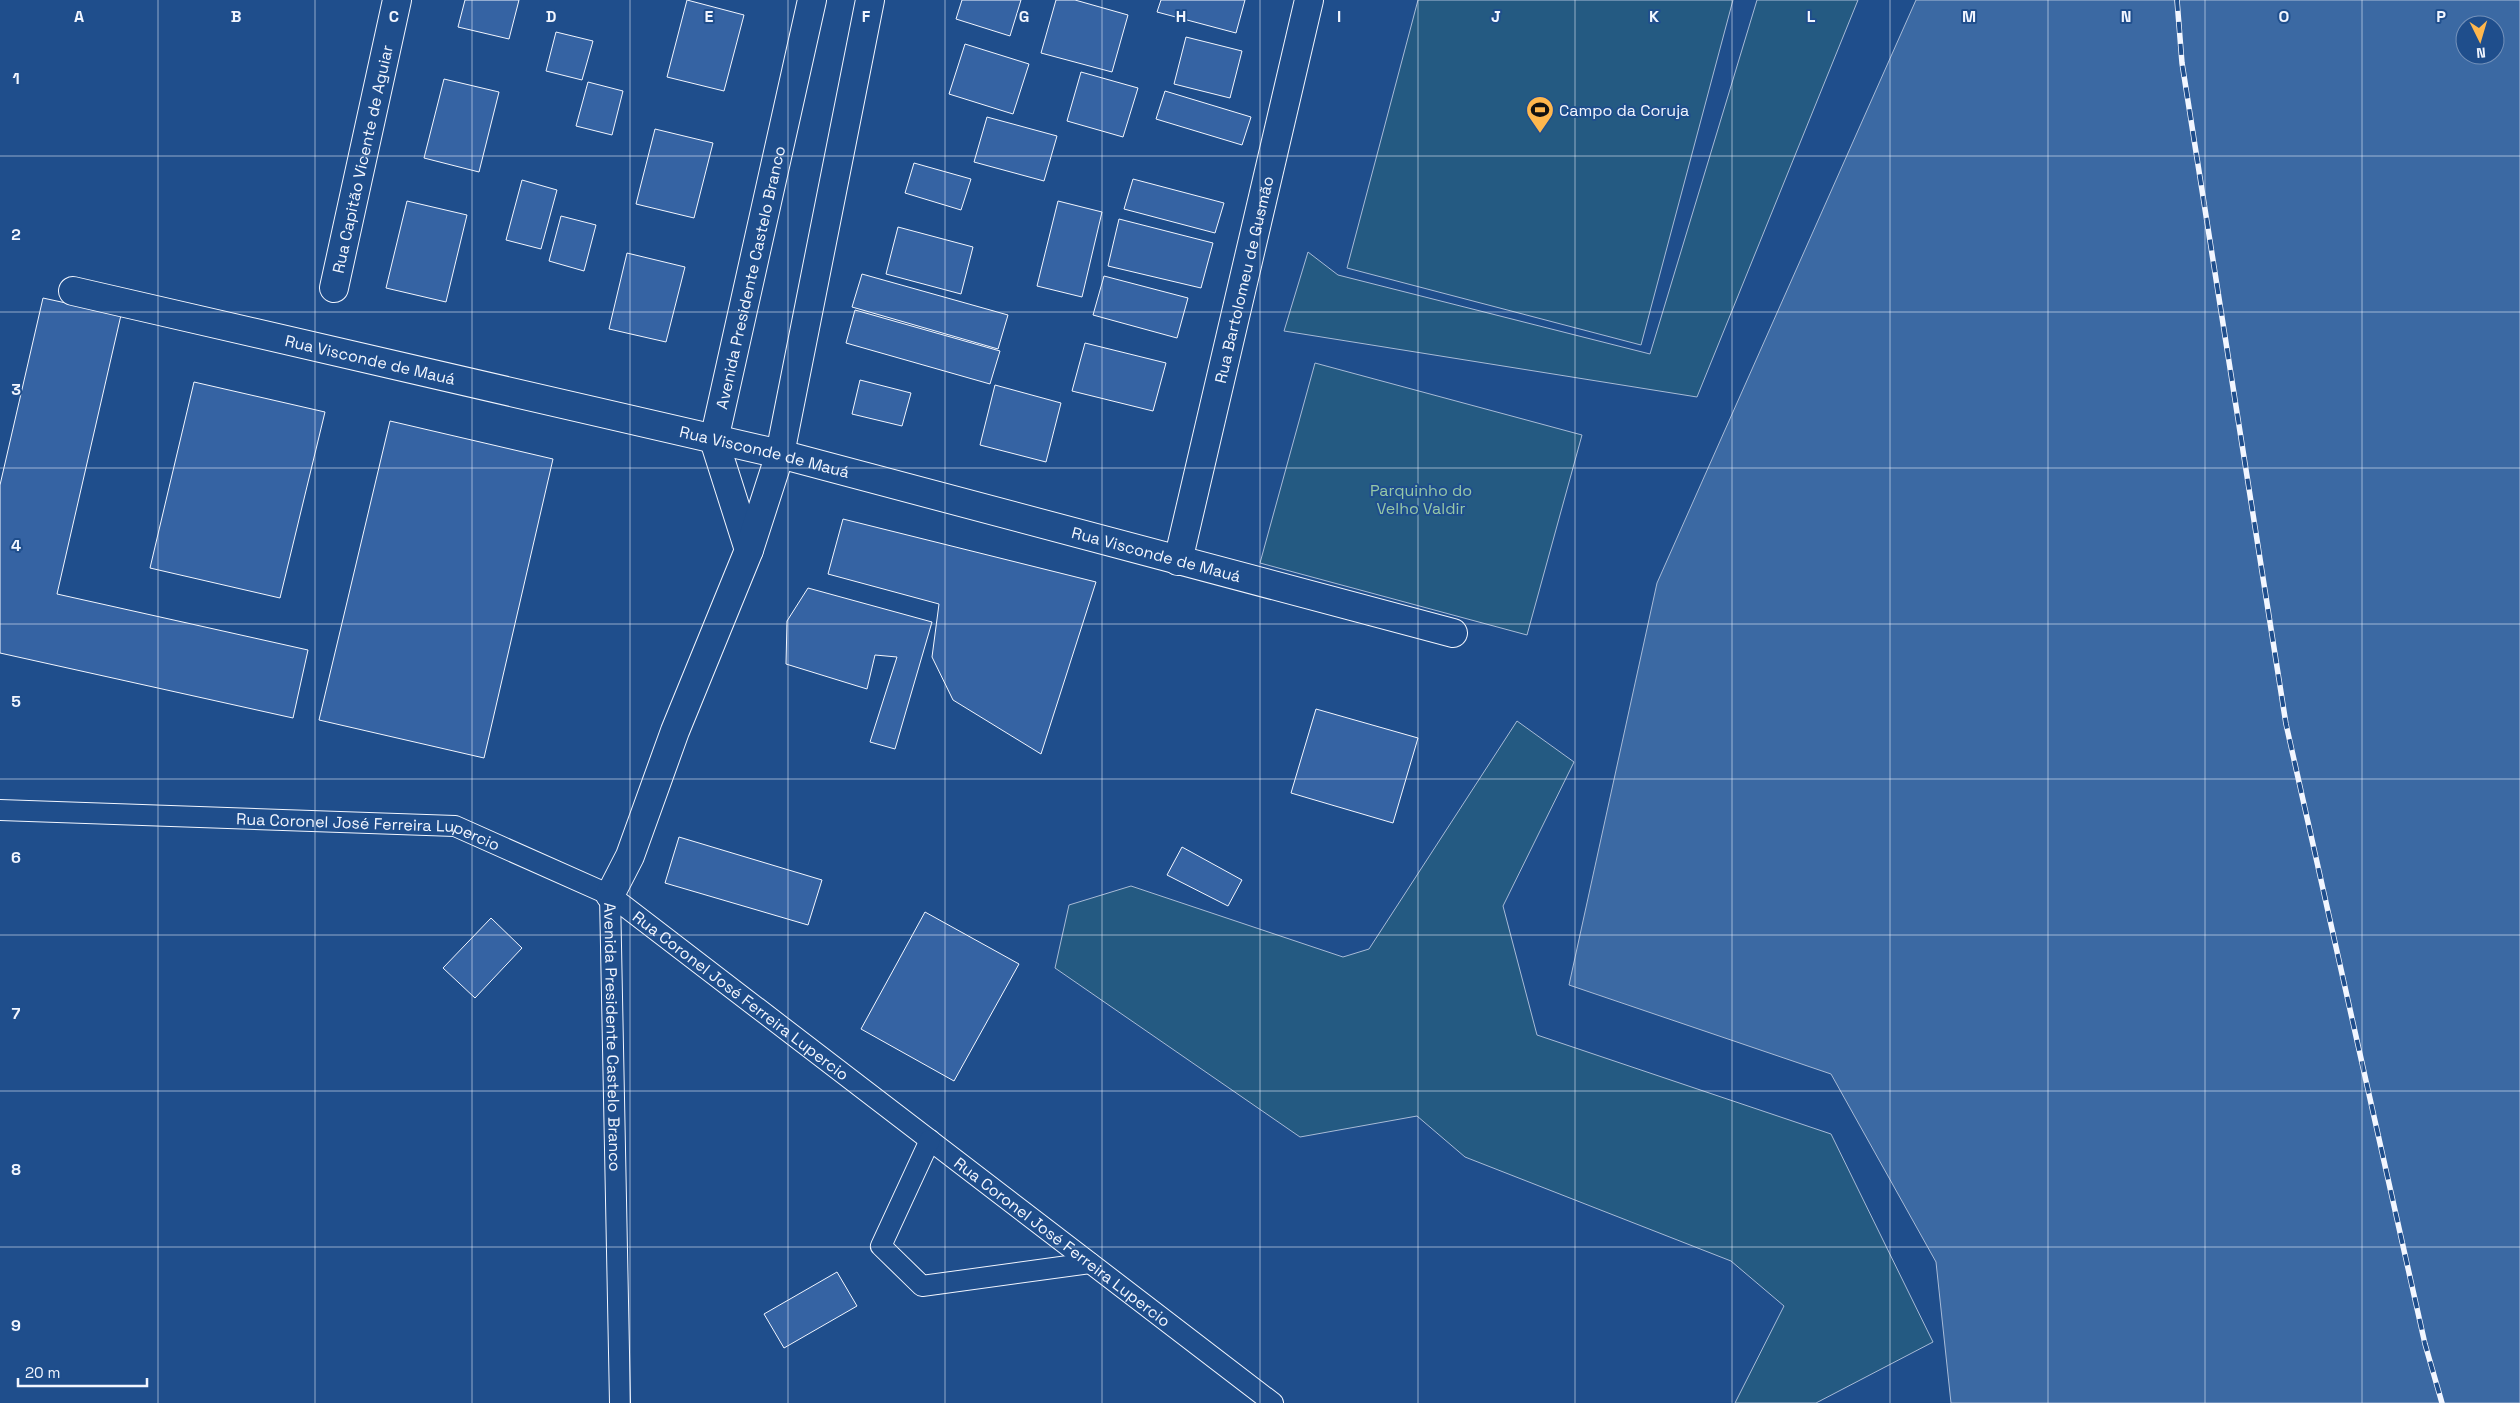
<svg xmlns="http://www.w3.org/2000/svg" width="2520" height="1403" font-family="'Space Grotesk',sans-serif">
  <rect width="100%" height="100%" fill="#1f4e8c"/>
  <path fill="#245a82" stroke="#a8bbd7" d="M 1418,0 L 1733,0 L 1641,345 L 1347,268 Z
    M 1757,0 L 1858,0 L 1697,397 L 1284,331 L 1308,252 L 1338,275 L 1650,354 Z
    M 1315,363 L 1582,435 L 1527,635 L 1260,563 Z
    M 1517,721 L 1574,762 L 1503,906 L 1537,1035 L 1831,1134 L 1933,1342 L 1816,1403 L 1735,1403 L 1784,1306 L 1731,1261 L 1465,1157 L 1417,1116 L 1300,1137 L 1055,968 L 1069,905 L 1131,886 L 1343,957 L 1369,949 Z"/>
  <path fill="#3b69a3" stroke="#a8bbd7" fill-rule="evenodd" d="M 1916,0 L 2520,0 L 2520,1403 L 1951,1403 L 1936,1262 L 1831,1074 L 1569,985 L 1657,583 ZM 2465,25 L 2495,25 L 2495,55 L 2465,55 Z"/>
  <path fill="#3563a3" stroke="#f2f6ff" d="M 465,0 L 519,0 L 509,39 L 458,27 Z
    M 687,0 L 744,15 L 724,91 L 667,77 Z
    M 962,0 L 1021,0 L 1010,36 L 956,19 Z
    M 1056,0 L 1075,0 L 1128,15 L 1112,72 L 1041,53 Z
    M 1161,0 L 1245,0 L 1236,33 L 1157,12 Z
    M 556,32 L 593,41 L 582,80 L 546,71 Z
    M 1186,37 L 1242,51 L 1230,98 L 1174,84 Z
    M 965,44 L 1029,64 L 1013,114 L 949,94 Z
    M 1081,72 L 1138,88 L 1123,137 L 1067,121 Z
    M 444,79 L 499,92 L 479,172 L 424,158 Z
    M 588,82 L 623,91 L 612,135 L 576,126 Z
    M 1165,91 L 1251,117 L 1242,145 L 1156,119 Z
    M 987,117 L 1057,136 L 1044,181 L 974,162 Z
    M 655,129 L 713,143 L 694,218 L 636,204 Z
    M 914,163 L 971,179 L 961,210 L 905,193 Z
    M 1133,179 L 1224,203 L 1215,233 L 1124,209 Z
    M 522,180 L 557,190 L 541,249 L 506,240 Z
    M 407,201 L 467,215 L 446,302 L 386,288 Z
    M 1058,201 L 1102,212 L 1082,297 L 1037,286 Z
    M 561,216 L 596,225 L 584,271 L 549,261 Z
    M 1119,219 L 1213,243 L 1201,288 L 1108,266 Z
    M 898,227 L 973,247 L 961,294 L 886,274 Z
    M 627,253 L 685,267 L 666,342 L 609,329 Z
    M 862,274 L 1008,315 L 998,349 L 852,307 Z
    M 1104,276 L 1188,298 L 1177,338 L 1093,315 Z
    M 43,298 L 121,315 L 57,594 L 308,650 L 293,718 L 0,653 L 0,485 Z
    M 855,310 L 1000,351 L 990,384 L 846,343 Z
    M 1085,343 L 1166,363 L 1153,411 L 1072,391 Z
    M 860,380 L 911,393 L 902,426 L 852,414 Z
    M 194,382 L 325,412 L 280,598 L 150,568 Z
    M 995,385 L 1061,403 L 1046,462 L 980,445 Z
    M 390,421 L 553,459 L 484,758 L 319,720 Z
    M 843,519 L 1096,582 L 1041,754 L 953,700 L 932,657 L 939,604 L 828,574 Z
    M 808,588 L 932,622 L 895,749 L 870,742 L 897,657 L 875,655 L 867,689 L 786,664 L 787,621 Z
    M 1316,709 L 1418,738 L 1393,823 L 1291,793 Z
    M 679,837 L 822,880 L 808,925 L 665,883 Z
    M 1182,847 L 1242,880 L 1228,906 L 1167,875 Z
    M 925,912 L 1019,964 L 954,1081 L 861,1029 Z
    M 491,918 L 522,948 L 475,998 L 443,968 Z
    M 837,1272 L 857,1306 L 784,1348 L 764,1314 Z"/>
  <g fill="none" stroke-linecap="round" stroke-linejoin="round">
    <defs>
      <g id="lane">
        <path id="s1" d="M 0,810 L 455,826 L 610,895 L 1273,1403"/>
        <path id="s2" d="M 610,895 L 620,1403"/>
        <path d="M 930,1140 L 881,1246 L 922,1286 L 1090,1263"/>
      </g>
      <g id="street">
        <path id="s3" d="M 334,288 L 397,0"/>
        <path id="s4" d="M 73,291 L 780,454 L 1453,633"/>
        <path id="s5" d="M 1178,561 L 1309,0"/>
      </g>
      <g id="secondary">
        <path id="s6" d="M 749,550 L 714,440 L 812,0"/>
        <path d="M 610,895 L 630,856 L 675,731 L 749,550 L 780,454 L 870,0"/>
      </g>
    </defs>
    <use href="#lane" stroke="#f2f6ff" stroke-width="22"/>
    <use href="#street" stroke="#f2f6ff" stroke-width="30"/>
    <use href="#secondary" stroke="#f2f6ff" stroke-width="30"/>
    <use href="#lane" stroke="#1f4e8c" stroke-width="20"/>
    <use href="#street" stroke="#1f4e8c" stroke-width="28"/>
    <use href="#secondary" stroke="#1f4e8c" stroke-width="28"/>
    <defs>
      <path id="rail" d="M 2177,0 L 2182,63 L 2286,724 L 2425,1344 L 2442,1403"/>
    </defs>
    <use href="#rail" stroke="#f2f6ff" stroke-width="5.5"/>
    <use href="#rail" stroke="#1f4e8c" stroke-width="4" stroke-dasharray="11" stroke-linecap="butt"/>
  </g>
  <path fill="none" stroke="#f2f6ff" stroke-width="1" stroke-opacity="0.55" d="M 158,0 L 158,1403M 315,0 L 315,1403M 472,0 L 472,1403M 630,0 L 630,1403M 788,0 L 788,1403M 945,0 L 945,1403M 1102,0 L 1102,1403M 1260,0 L 1260,1403M 1418,0 L 1418,1403M 1575,0 L 1575,1403M 1732,0 L 1732,1403M 1890,0 L 1890,1403M 2048,0 L 2048,1403M 2205,0 L 2205,1403M 2362,0 L 2362,1403M 0,156 L 2520,156M 0,312 L 2520,312M 0,468 L 2520,468M 0,624 L 2520,624M 0,779 L 2520,779M 0,935 L 2520,935M 0,1091 L 2520,1091M 0,1247 L 2520,1247"/>
  <defs>
    <symbol id="stadium-pin" viewBox="-11 -11 22 30"><path d="M0 17L-7.5 6A9.5 9.5 0 1 1 7.5 6Z" fill="#ffb74d" stroke="#1f4e8c"/><path d="M0-5a6.5 5 0 1 0 0 10a6.5 5 0 1 0 0-10ZM-3.5-1.8h7v3.6h-7Z" fill="#111"/></symbol>
  </defs>
  <g fill-rule="evenodd">
    <use href="#stadium-pin" x="1524" y="94" width="32" height="43"/>
  </g>
  <g text-anchor="middle" dominant-baseline="central" stroke-width="4" stroke-linejoin="round" paint-order="stroke">
    <g font-size="16" fill="#f2f6ff" stroke="#1f4e8c" text-anchor="start">
      <text x="1559" y="110">Campo da Coruja</text>
    </g>
    <g font-size="16" fill="#f2f6ff" stroke="#1f4e8c">
      <text stroke="none"><textPath href="#s3" startOffset="132">Rua Capitão Vicente de Aguiar</textPath></text>
      <text stroke="none"><textPath href="#s6" startOffset="282">Avenida Presidente Castelo Branco</textPath></text>
      <text stroke="none"><textPath href="#s5" startOffset="289">Rua Bartolomeu de Gusmão</textPath></text>
      <text stroke="none"><textPath href="#s4" startOffset="305">Rua Visconde de Mauá</textPath></text>
      <text stroke="none"><textPath href="#s4" startOffset="710">Rua Visconde de Mauá</textPath></text>
      <text stroke="none"><textPath href="#s4" startOffset="1115">Rua Visconde de Mauá</textPath></text>
      <text stroke="none"><textPath href="#s1" startOffset="370">Rua Coronel José Ferreira Lupercio</textPath></text>
      <text stroke="none"><textPath href="#s1" startOffset="790">Rua Coronel José Ferreira Lupercio</textPath></text>
      <text stroke="none"><textPath href="#s2" startOffset="142">Avenida Presidente Castelo Branco</textPath></text>
      <text stroke="none"><textPath href="#s1" startOffset="1195">Rua Coronel José Ferreira Lupercio</textPath></text>
    </g>
    <g font-size="16" fill="#97c8a6" stroke="#1f4e8c">
      <text x="1421" y="490">Parquinho do<tspan x="1421" dy="18">Velho Valdir</tspan></text>
    </g>
  </g>
  <g font-size="16" text-anchor="middle" font-weight="bold" fill="#f2f6ff" stroke="#1f4e8c" stroke-width="4" stroke-linejoin="round" paint-order="stroke">
    <text x="79" y="22">A</text>
    <text x="236" y="22">B</text>
    <text x="394" y="22">C</text>
    <text x="551" y="22">D</text>
    <text x="709" y="22">E</text>
    <text x="866" y="22">F</text>
    <text x="1024" y="22">G</text>
    <text x="1181" y="22">H</text>
    <text x="1339" y="22">I</text>
    <text x="1496" y="22">J</text>
    <text x="1654" y="22">K</text>
    <text x="1811" y="22">L</text>
    <text x="1969" y="22">M</text>
    <text x="2126" y="22">N</text>
    <text x="2284" y="22">O</text>
    <text x="2441" y="22">P</text>
    <text x="16" y="84">1</text>
    <text x="16" y="240">2</text>
    <text x="16" y="395">3</text>
    <text x="16" y="551">4</text>
    <text x="16" y="707">5</text>
    <text x="16" y="863">6</text>
    <text x="16" y="1019">7</text>
    <text x="16" y="1175">8</text>
    <text x="16" y="1331">9</text>
  </g>
  <g transform="translate(2480 40) rotate(175)"><circle r="24" fill="#1f4e8c" stroke="#7391ba"/>
  <path d="M0-4L9 19L0 12L-9 19Z" fill="#ffb74d"/>
  <text y="-8" font-size="14" font-weight="bold" text-anchor="middle" fill="#f2f6ff">N</text>
  </g>
  <path d="M18 1378v8h129v-8" fill="none" stroke="#f2f6ff" stroke-width="2.5"/>
  <text x="25" y="1378" font-size="15" fill="#f2f6ff" stroke="#1f4e8c" stroke-width="4" paint-order="stroke">20 m</text>
</svg>
